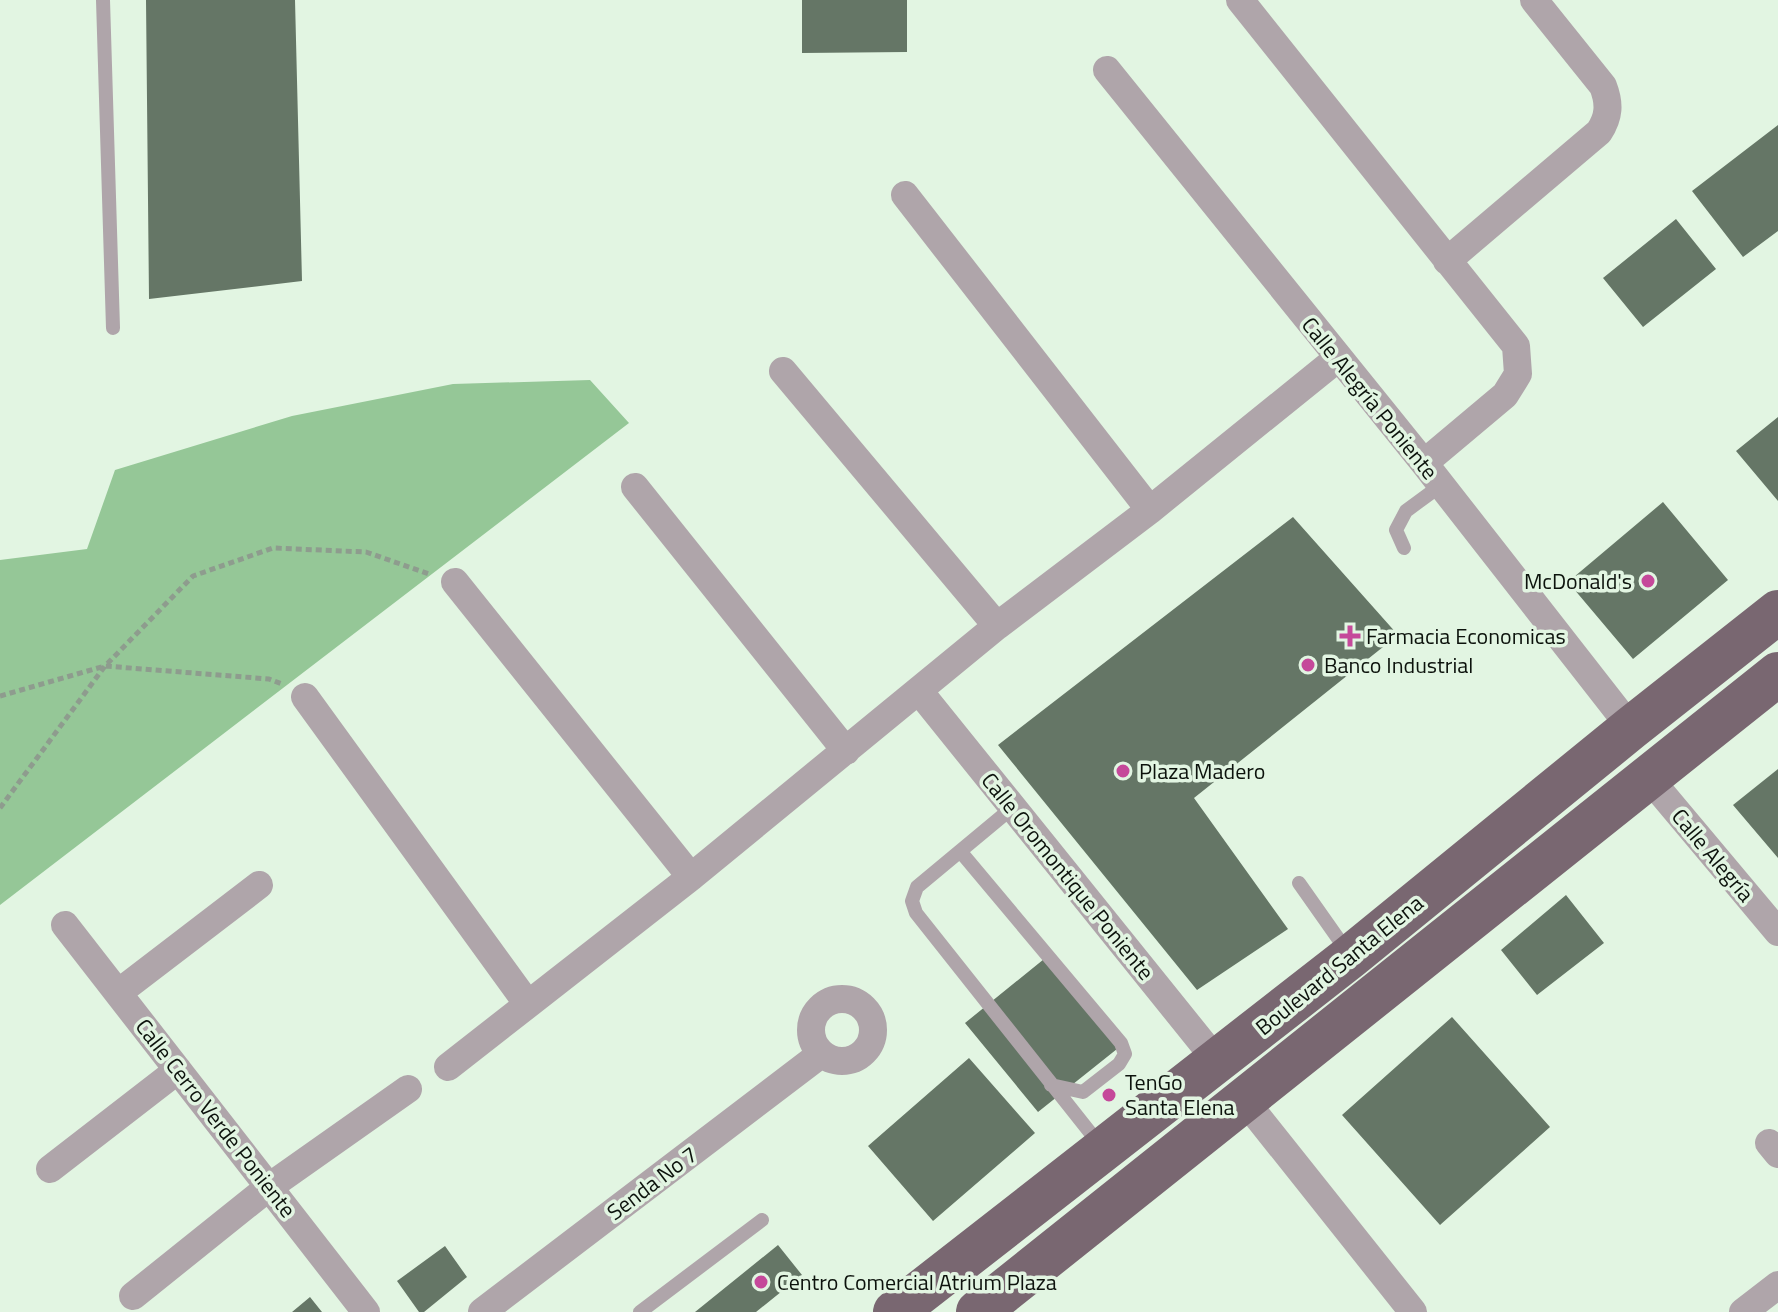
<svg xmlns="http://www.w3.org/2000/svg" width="1778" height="1312" font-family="'Titillium Web',sans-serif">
  <rect width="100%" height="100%" fill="#e2f5e2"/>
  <path fill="#95c797" d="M 590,380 L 629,423 L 0,905 L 0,560 L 87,549 L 115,470 L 292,416 L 453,384 Z"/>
  <path fill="#657666" d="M 146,0 L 295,0 L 302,281 L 149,299 Z
    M 802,0 L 907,0 L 907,52 L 802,53 Z
    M 1778,125 L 1778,231 L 1743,257 L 1692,191 Z
    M 1676,219 L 1716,269 L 1643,327 L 1603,278 Z
    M 1778,417 L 1778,501 L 1736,451 Z
    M 1663,502 L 1728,580 L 1633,659 L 1568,582 Z
    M 1293,517 L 1398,635 L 1194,798 L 1288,929 L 1197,990 L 998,745 Z
    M 1778,769 L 1778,858 L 1733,805 Z
    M 1566,895 L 1604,943 L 1537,995 L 1501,950 Z
    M 1049,955 L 1122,1045 L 1038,1112 L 965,1023 Z
    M 1452,1017 L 1550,1127 L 1440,1225 L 1342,1115 Z
    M 969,1058 L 1035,1133 L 933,1221 L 868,1146 Z
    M 778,1245 L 802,1275 L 756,1312 L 695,1312 Z
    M 445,1246 L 467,1277 L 424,1312 L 419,1312 L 397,1281 Z
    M 310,1297 L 322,1312 L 292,1312 Z"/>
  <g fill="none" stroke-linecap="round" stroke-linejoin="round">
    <path stroke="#8e9c8e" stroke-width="5" stroke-dasharray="6 4" stroke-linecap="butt" d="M 0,696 L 105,666 L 269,679 L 282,684
      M 0,808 L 105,666 L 193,576 L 273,548 L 366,552 L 429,574"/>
    <path stroke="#afa5aa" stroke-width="14" d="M 103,0 L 113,328
      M 1404,548 L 1396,530 L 1406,511 L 1440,486
      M 1012,808 L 917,887 L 912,901 L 916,913 L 1100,1145
      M 960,851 L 1121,1043 L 1125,1054 L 1119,1064 L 1083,1092 L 1051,1085
      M 1299,883 L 1349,954
      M 640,1312 L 762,1220"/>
    <path stroke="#afa5aa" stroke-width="28" d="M 1240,0 L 1516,346 L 1518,374 L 1505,395 L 1424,463
      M 1107,70 L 1424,463 L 1631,728
      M 905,195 L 1150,510
      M 1447,261 L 1599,132 C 1609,117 1610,104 1603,86 L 1534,0
      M 783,371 L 997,626
      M 635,487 L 846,751
      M 455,582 L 691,877
      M 919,691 L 1217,1061
      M 305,697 L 527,1003
      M 1648,777 L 1778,932
      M 65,925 L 366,1312
      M 118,993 L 259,885
      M811 1030a31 31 0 1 1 62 0a31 31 0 1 1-62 0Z
      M 448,1067 L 691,877 L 997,626 L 1150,510 L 1338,358
      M 1245,1101 L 1413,1312
      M 1769,1143 L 1778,1154
      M 50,1169 L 178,1070
      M 133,1296 L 269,1187 L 408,1089
      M 482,1312 L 821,1054
      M 1743,1312 L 1778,1285"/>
    <path stroke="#796771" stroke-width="44" d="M 895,1312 L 1350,957 L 1631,728 L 1778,612
      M 978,1312 L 1778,674"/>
  </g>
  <g fill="#c5499a" stroke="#e2f5e2" stroke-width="3">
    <circle cx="1648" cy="581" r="8"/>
    <path d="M1346 624h8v8h8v8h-8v8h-8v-8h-8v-8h8z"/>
    <circle cx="1308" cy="665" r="8"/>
    <circle cx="1123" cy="771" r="8"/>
    <circle cx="1109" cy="1095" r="8"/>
    <circle cx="761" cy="1282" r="8"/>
  </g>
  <g text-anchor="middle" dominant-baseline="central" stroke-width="7" stroke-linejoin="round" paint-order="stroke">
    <g font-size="22" fill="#0c120c" stroke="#e2f5e2">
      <text transform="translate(1370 398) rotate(51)">Calle Alegría Poniente</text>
      <text transform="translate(1713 855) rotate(50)">Calle Alegría</text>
      <text transform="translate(1068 876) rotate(51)">Calle Oromontique Poniente</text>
      <text transform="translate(1339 965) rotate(-39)">Boulevard Santa Elena</text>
      <text transform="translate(216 1118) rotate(52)">Calle Cerro Verde Poniente</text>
      <text transform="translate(652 1183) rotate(-37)">Senda No 7</text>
    </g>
    <g font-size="22" fill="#0c120c" stroke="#e2f5e2" text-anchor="start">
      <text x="1632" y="581" text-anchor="end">McDonald's</text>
      <text x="1366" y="636">Farmacia Economicas</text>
      <text x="1324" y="665">Banco Industrial</text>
      <text x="1139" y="771">Plaza Madero</text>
      <text x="1125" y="1082">TenGo<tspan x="1125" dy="25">Santa Elena</tspan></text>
      <text x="777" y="1282">Centro Comercial Atrium Plaza</text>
    </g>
  </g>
</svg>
